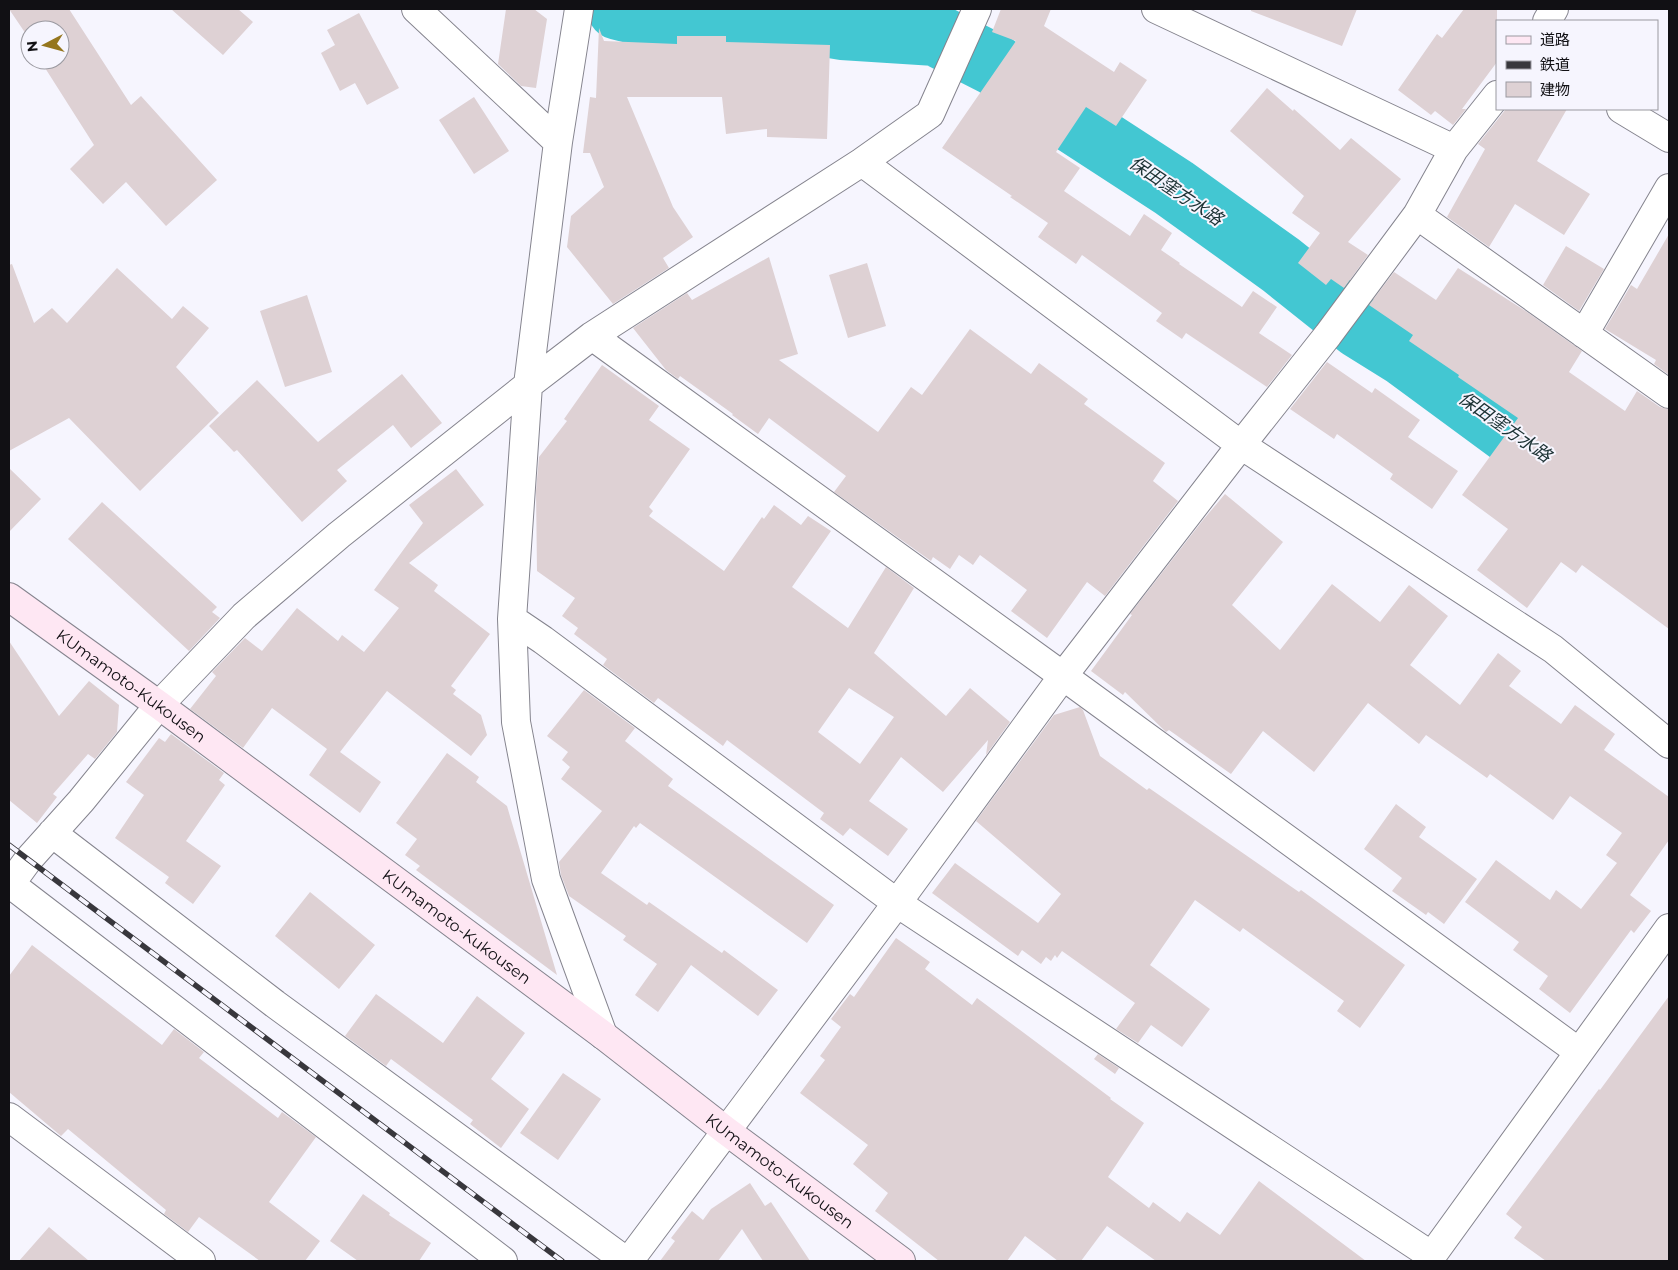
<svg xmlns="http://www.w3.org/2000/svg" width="1678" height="1270" font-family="Montserrat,'Noto Sans JP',sans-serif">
  <rect width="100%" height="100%" fill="#f6f5fe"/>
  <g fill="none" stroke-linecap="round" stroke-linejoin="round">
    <path stroke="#43c7d2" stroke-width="62" d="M 618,9 L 638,14 L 741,12 L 842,29 L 936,35 L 995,65 L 1074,123 L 1174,188 L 1281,265 L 1360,328 L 1405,356 L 1530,448 L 1669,544"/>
  </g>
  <path fill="#ded1d4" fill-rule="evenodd" d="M 9,9 L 69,9 L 131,105 L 141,96 L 217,180 L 166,226 L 126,182 L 103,204 L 70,169 L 94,145 L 40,60 L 60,60 L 60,30 L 30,30 L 30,40 Z
    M 171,9 L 238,9 L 253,22 L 223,55 Z
    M 506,9 L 534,9 L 547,19 L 536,88 L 521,86 L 498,64 Z
    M 1001,9 L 1051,9 L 1044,26 L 1114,72 L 1120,62 L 1147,80 L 1116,126 L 1086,107 L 1056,152 L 1080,168 L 1064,191 L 1130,236 L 1144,214 L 1172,233 L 1161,250 L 1180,263 L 1179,264 L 1242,307 L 1253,291 L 1277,307 L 1259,333 L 1292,355 L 1267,387 L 1186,333 L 1182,339 L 1156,321 L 1162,313 L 1082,255 L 1076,264 L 1038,237 L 1048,223 L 1010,197 L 1012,196 L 942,148 L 1016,41 L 992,32 Z
    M 1251,9 L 1357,9 L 1342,46 L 1251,11 Z
    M 1464,9 L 1497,9 L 1497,62 L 1462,109 L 1466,109 L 1453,125 L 1435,111 L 1431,115 L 1398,90 L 1437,34 L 1442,38 Z
    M 359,13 L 399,88 L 367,105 L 355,83 L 340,91 L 321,53 L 335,45 L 327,30 Z
    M 599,28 L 604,41 L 677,44 L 677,36 L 726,36 L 726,42 L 830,45 L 827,139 L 767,137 L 767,129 L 726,134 L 722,97 L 627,97 L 673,207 L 693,237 L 663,258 L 669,268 L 613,304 L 567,247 L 571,216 L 604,187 L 590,153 L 583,153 L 590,97 L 596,98 Z
    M 1267,88 L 1293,111 L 1294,109 L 1340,150 L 1351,138 L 1401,179 L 1348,242 L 1368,255 L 1344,288 L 1331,279 L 1326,285 L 1298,263 L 1320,233 L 1292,213 L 1304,196 L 1230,131 Z
    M 474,97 L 509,151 L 474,174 L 439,120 Z
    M 1506,109 L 1567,109 L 1537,161 L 1590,194 L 1564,235 L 1515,204 L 1489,247 L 1447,217 L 1485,149 L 1478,144 Z
    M 1669,234 L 1669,375 L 1654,364 L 1656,360 L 1605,329 L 1631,285 L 1637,289 Z
    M 1566,246 L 1604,269 L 1579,311 L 1543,285 Z
    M 769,257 L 798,354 L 779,360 L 878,432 L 911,387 L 922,395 L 970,329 L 1031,374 L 1039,363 L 1088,399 L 1084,404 L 1165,463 L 1153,481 L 1178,501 L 1105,596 L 1087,582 L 1047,638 L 1011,611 L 1027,590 L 980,555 L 973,565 L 959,555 L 950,569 L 933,557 L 931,561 L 834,492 L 846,476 L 769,418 L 758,434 L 732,415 L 733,414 L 680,376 L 678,379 L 666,370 L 633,328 L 687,293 L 692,300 Z
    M 867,263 L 886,326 L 848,338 L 829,275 Z
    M 12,264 L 34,323 L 52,308 L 67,323 L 117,268 L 172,319 L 183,306 L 209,328 L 176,367 L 219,413 L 140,491 L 69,418 L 9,451 L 9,265 Z
    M 1458,268 L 1527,312 L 1582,351 L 1569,372 L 1625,411 L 1637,391 L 1660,407 L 1669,409 L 1669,629 L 1582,565 L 1576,573 L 1561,562 L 1527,608 L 1477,570 L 1508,529 L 1462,495 L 1518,418 L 1458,377 L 1459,375 L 1409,341 L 1413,335 L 1369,305 L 1394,272 L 1436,300 Z
    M 307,295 L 332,372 L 285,387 L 260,311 Z
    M 1327,362 L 1372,393 L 1375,388 L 1420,420 L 1408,437 L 1458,471 L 1432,509 L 1390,479 L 1393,474 L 1337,434 L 1334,439 L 1290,409 Z
    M 602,365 L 659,406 L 649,420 L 690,449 L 649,507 L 653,511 L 649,516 L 724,571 L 762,517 L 764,519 L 774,505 L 801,525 L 808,516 L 831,531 L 792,587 L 848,628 L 886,567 L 914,588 L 874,653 L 946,716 L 970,688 L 1010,722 L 986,755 L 988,740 L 943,792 L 901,757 L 869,801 L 908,829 L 888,856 L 850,828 L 843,836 L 820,819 L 824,813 L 727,740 L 723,746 L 658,698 L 654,703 L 603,665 L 607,659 L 574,634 L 578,628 L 562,616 L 575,598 L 537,571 L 536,491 L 539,457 L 567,421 L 564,419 ZM 849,688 L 894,717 L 860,764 L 818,732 Z
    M 402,374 L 442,423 L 411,448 L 393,425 L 337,470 L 347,481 L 302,522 L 237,450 L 234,452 L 209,426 L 257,380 L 318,442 Z
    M 9,468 L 41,499 L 9,532 Z
    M 456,469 L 484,505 L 409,563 L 438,585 L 434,591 L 490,634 L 451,686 L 456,690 L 453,694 L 481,715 L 487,735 L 471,756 L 387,691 L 340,752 L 381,782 L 360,813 L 309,775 L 327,749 L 272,708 L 243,748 L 190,709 L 216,676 L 212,672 L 245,638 L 262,651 L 297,608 L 338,641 L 342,635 L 364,652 L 399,608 L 374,590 L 423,523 L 409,505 Z
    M 1225,494 L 1283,542 L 1232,605 L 1280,650 L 1332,584 L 1380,622 L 1409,585 L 1448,616 L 1410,665 L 1460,705 L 1498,653 L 1521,671 L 1509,686 L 1561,724 L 1575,705 L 1615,734 L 1604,750 L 1669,797 L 1669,840 L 1630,895 L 1651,911 L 1634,933 L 1631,930 L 1570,1013 L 1539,989 L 1548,976 L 1513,950 L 1519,942 L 1465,902 L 1496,860 L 1550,900 L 1556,890 L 1581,909 L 1617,863 L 1606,855 L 1622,833 L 1570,796 L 1553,820 L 1490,774 L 1487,778 L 1426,735 L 1419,744 L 1368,703 L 1314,772 L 1263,731 L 1231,774 L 1169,730 L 1166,732 L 1125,692 L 1123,695 L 1091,671 L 1132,615 L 1130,614 L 1203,520 Z
    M 102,502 L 217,607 L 212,612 L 220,618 L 189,651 L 68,539 Z
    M 9,641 L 59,716 L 89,681 L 119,705 L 117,732 L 95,759 L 88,754 L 53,794 L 57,797 L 37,823 L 9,800 Z
    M 584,690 L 635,728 L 625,741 L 673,779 L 668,786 L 834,905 L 807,943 L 640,823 L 636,828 L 634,826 L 601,873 L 647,905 L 649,902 L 722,953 L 724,950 L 778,990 L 758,1016 L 691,965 L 658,1012 L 635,995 L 657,964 L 623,940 L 626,936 L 569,896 L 561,875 L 559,862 L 602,811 L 561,779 L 570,767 L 562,760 L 568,752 L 547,736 Z
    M 1080,707 L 1083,710 L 1100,756 L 1147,790 L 1149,788 L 1299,892 L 1301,890 L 1405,965 L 1360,1028 L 1337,1011 L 1344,1001 L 1243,928 L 1240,932 L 1195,900 L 1150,965 L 1210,1009 L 1182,1047 L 1151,1025 L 1138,1043 L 1116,1029 L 1135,1003 L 1062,951 L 1057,958 L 1055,955 L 1051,961 L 1046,957 L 1041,964 L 1022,950 L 1018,956 L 932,893 L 955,863 L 1038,923 L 1061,894 L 976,821 L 1054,715 Z
    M 171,734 L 224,773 L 219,780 L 225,785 L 186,841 L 221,866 L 193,904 L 165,883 L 169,877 L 115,838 L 144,795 L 126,782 L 159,738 L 165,742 Z
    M 447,753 L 479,777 L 476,782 L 507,806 L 557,975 L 416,870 L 420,866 L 405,855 L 417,839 L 396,823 Z
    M 1396,804 L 1426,827 L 1419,837 L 1477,879 L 1444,924 L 1428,912 L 1426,915 L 1392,891 L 1402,878 L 1364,849 Z
    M 310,892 L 375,945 L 339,989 L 275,936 Z
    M 896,938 L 930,962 L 925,969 L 972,1005 L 977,998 L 1111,1098 L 1110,1099 L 1144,1123 L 1108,1177 L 1149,1208 L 1153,1202 L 1180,1222 L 1187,1212 L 1220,1235 L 1259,1181 L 1366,1261 L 1156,1261 L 1107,1226 L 1081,1261 L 1058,1261 L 1025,1236 L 1007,1261 L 939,1261 L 875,1211 L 888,1193 L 853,1164 L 868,1145 L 800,1093 L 825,1060 L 820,1056 L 841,1027 L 831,1019 L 850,994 L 854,997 Z
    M 32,945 L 162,1045 L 174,1029 L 204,1052 L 199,1058 L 278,1118 L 282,1112 L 316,1137 L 269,1202 L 320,1241 L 305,1261 L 260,1261 L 199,1217 L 188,1232 L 164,1214 L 166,1210 L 68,1129 L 61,1136 L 9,1092 L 9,976 Z
    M 376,994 L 443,1043 L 477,996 L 525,1033 L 491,1079 L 529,1109 L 501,1148 L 470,1124 L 473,1120 L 391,1059 L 386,1066 L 345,1036 Z
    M 1669,996 L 1669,1261 L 1546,1261 L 1514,1238 L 1522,1227 L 1506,1214 L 1599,1089 L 1600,1090 Z
    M 1098,1054 L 1119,1068 L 1115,1074 L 1094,1059 Z
    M 563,1073 L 601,1099 L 558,1160 L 520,1133 Z
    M 750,1183 L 765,1206 L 771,1202 L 810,1261 L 763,1261 L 742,1229 L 718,1261 L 660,1261 L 675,1241 L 671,1238 L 692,1211 L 703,1220 L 711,1209 Z
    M 363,1194 L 390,1213 L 389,1215 L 431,1243 L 419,1261 L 358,1261 L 330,1241 Z
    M 49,1227 L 89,1261 L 19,1261 Z"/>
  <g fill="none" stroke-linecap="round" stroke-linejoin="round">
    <defs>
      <path id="street" d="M 416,9 L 558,142
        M 579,9 L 558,142 L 528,385 L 512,619 L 516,722 L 546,879 L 603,1035
        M 1156,9 L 1454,149
        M 1547,21 L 1554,9
        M 1621,109 L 1669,138
        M 862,162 L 1241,445 L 1553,649 L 1669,744
        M 1417,215 L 1669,394
        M 1584,334 L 1669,188
        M 592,336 L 1063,676 L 1579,1052
        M 512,619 L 543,640 L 897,903 L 1432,1256
        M 52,833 L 275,1004 L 626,1261
        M 9,883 L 503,1261
        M 9,886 L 28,860 L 81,801 L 159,705 L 244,616 L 339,535 L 528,385 L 592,336 L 862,162 L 930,114 L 977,9
        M 9,1117 L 201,1261
        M 629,1261 L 897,903 L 1063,676 L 1241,445 L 1328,335 L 1417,215 L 1454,149 L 1497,95
        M 1428,1261 L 1669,928"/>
      <g id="secondary">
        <path id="s1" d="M 9,597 L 159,705 L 603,1035 L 725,1130 L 901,1261"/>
      </g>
    </defs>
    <use href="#street" stroke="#85848e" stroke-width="30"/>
    <use href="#secondary" stroke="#85848e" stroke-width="30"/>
    <use href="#street" stroke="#fff" stroke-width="28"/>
    <use href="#secondary" stroke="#fee7f3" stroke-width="28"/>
    <defs>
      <path id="rail" d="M 9,845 L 562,1261"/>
    </defs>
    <use href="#rail" stroke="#38373c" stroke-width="5.5"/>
    <use href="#rail" stroke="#f6f5fe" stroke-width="4" stroke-dasharray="11" stroke-linecap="butt"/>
  </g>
  <g text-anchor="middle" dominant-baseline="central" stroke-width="4" stroke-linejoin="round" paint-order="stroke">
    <g font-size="16" fill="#111014" stroke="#f6f5fe">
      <text stroke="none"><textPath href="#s1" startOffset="151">KUmamoto-Kukousen</textPath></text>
      <text stroke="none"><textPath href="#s1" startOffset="556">KUmamoto-Kukousen</textPath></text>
      <text stroke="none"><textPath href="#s1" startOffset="961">KUmamoto-Kukousen</textPath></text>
    </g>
    <g font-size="18" font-style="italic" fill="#1b3133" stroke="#f6f5fe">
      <text transform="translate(1176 191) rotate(34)">保田窪方水路</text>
      <text transform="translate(1505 427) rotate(35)">保田窪方水路</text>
    </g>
  </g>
  <rect width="1678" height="1270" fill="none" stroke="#111014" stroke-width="20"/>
  <rect x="1496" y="20" width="162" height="90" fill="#f6f5fe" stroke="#9a99a0"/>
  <rect x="1506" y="36" width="25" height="8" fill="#fee7f3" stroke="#9a99a0"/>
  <text x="1540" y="45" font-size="15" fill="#111014">道路</text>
  <rect x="1506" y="61" width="25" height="8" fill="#38373c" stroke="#9a99a0"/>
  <text x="1540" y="70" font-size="15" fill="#111014">鉄道</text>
  <rect x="1506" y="82" width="25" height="15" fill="#ded1d4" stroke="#9a99a0"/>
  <text x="1540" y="95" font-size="15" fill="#111014">建物</text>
  <g transform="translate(45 45) rotate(264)"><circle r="24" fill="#f6f5fe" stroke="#9a99a0"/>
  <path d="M0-4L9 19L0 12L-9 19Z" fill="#95761e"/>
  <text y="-8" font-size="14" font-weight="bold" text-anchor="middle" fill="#111014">N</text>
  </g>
</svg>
